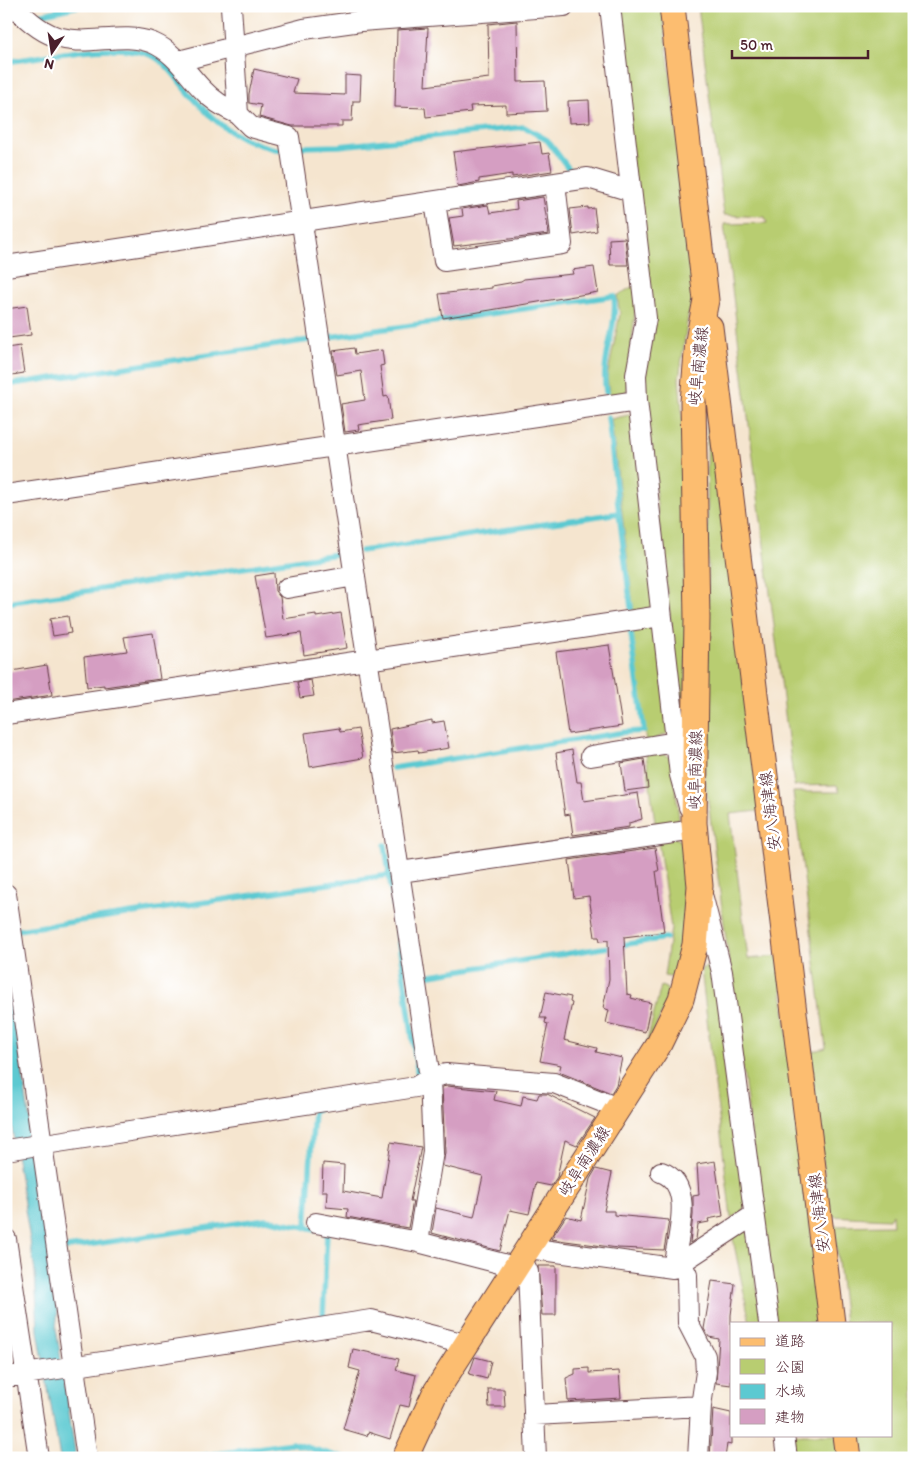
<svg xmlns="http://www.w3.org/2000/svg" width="920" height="1464" font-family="Itim,'Klee One',sans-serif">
  <rect width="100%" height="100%" fill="#fff"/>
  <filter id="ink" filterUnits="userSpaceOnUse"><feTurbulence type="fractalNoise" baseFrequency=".02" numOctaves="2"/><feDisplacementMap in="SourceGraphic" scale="10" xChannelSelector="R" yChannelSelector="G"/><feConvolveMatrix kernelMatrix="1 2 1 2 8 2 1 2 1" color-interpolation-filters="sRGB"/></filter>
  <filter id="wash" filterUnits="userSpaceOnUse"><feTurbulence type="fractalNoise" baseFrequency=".0096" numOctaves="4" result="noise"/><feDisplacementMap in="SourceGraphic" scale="20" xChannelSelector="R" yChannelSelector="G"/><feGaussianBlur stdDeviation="1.12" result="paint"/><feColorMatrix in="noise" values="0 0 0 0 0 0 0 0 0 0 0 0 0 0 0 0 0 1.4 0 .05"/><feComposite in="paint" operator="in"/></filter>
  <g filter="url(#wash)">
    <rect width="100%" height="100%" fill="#f5e5cf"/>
    <path fill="#b8cd71" stroke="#81764e" d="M 618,6 L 662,6 L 696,290 L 688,316 L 679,379 L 686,451 L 686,754 L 642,376 Z
      M 698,6 L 914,6 L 914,1458 L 860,1458 L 858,1435 L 891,1435 L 891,1323 L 845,1323 L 834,1226 L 893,1225 L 892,1214 L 889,1219 L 830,1216 L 809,1052 L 826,1048 L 793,792 L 840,792 L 837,785 L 794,786 L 724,224 L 767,223 L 765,217 L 724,215 Z
      M 638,283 L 626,397 L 610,400 L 607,378 L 620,314 L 617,296 Z
      M 707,379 L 759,811 L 730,814 L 748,959 L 778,956 L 822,1323 L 776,1323 L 704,770 L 708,620 Z
      M 633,414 L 656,603 L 646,613 L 634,615 L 611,419 Z
      M 648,623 L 657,631 L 670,732 L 646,743 L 632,626 Z
      M 661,751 L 672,759 L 679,818 L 672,828 L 656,830 L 646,754 Z
      M 674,837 L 683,842 L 689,887 L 687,932 L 677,972 L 670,977 L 664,976 L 671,928 L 658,840 Z
      M 710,966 L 716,973 L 746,1204 L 742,1212 L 731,1218 L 701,969 Z
      M 661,986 L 666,988 L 670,996 L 645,1049 Z
      M 741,1228 L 749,1232 L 762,1323 L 750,1323 L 732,1234 Z
      M 791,1435 L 836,1435 L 839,1458 L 794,1458 Z"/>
    <path fill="#5cc9d1" stroke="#53747e" d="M 6,963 L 58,1309 L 56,1328 L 76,1458 L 60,1458 L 38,1331 L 35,1272 L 6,1091 Z"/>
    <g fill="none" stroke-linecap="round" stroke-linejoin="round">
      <path stroke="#5cc9d1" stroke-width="5.5" d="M 35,16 L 79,6
        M 6,62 C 46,57 114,40 150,55 C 164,60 174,75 183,86 C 212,121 234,141 280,150
        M 301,147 L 339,146 L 524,127 L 547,140 L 572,173
        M 329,337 L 614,296 C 618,328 600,360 606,392
        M 6,385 L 310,340
        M 619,513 L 631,608
        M 361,551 L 619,513 L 608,417
        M 6,603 L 344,553 L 345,556
        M 393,768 L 626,732 L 644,731 L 630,626
        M 385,845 L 418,1076
        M 18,930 L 389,875
        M 424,976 L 666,938
        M 306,1228 L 314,1111 L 318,1110
        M 67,1248 L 266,1219 L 315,1229
        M 323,1317 L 327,1232
        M 188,1458 L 292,1443 L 343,1458"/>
    </g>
    <g id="blocks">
      <path fill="#d59ec2" d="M 517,21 L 518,82 L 545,81 L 547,111 L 506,113 L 506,105 L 470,106 L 471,112 L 426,117 L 425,108 L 395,107 L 397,30 L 428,28 L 425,86 L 489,78 L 488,24 Z
        M 254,69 L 297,79 L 293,93 L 345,95 L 345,75 L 361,76 L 360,101 L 353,101 L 352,121 L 342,121 L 342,126 L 292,126 L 259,117 L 261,105 L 249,103 L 249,94 Z
        M 589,100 L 590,122 L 569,123 L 568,101 Z
        M 540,142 L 542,154 L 549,153 L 552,171 L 512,177 L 512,174 L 479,179 L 479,182 L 458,186 L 453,152 Z
        M 543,197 L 549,234 L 454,246 L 449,218 L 463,216 L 462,209 L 488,205 L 490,213 L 517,209 L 516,201 Z
        M 588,207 L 588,209 L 594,208 L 597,231 L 573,235 L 570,209 Z
        M 625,238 L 628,265 L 610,265 L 609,239 Z
        M 594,267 L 598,292 L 443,318 L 439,294 L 492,288 L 492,286 L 521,281 L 524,279 L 573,274 L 572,270 Z
        M 27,306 L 31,335 L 9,338 L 6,309 Z
        M 20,346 L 24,373 L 6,376 L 6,348 Z
        M 354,348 L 355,354 L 382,350 L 384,365 L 380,366 L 384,397 L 388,396 L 391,420 L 358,425 L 359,430 L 345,432 L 341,404 L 365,400 L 361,371 L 337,375 L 333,351 Z
        M 274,573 L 275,591 L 280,597 L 283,619 L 316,614 L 316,617 L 341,613 L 347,648 L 304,655 L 301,633 L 266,638 L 255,576 Z
        M 68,616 L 71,633 L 53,636 L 50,619 Z
        M 153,633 L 160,679 L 104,687 L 104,685 L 87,687 L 84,657 L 127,651 L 124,637 Z
        M 609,645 L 622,726 L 568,734 L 556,652 Z
        M 47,665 L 52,695 L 6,702 L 6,672 Z
        M 311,680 L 314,696 L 300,698 L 297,682 Z
        M 432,720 L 432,723 L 444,721 L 449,748 L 419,753 L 418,750 L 393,753 L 390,729 Z
        M 339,728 L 340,732 L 358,729 L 363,758 L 310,767 L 305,733 Z
        M 572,750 L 577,782 L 581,782 L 584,801 L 638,793 L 642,819 L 629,823 L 629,827 L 573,835 L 570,814 L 565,815 L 556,753 Z
        M 644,759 L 648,788 L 625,791 L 621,763 Z
        M 655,848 L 659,871 L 656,871 L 664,932 L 624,937 L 627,994 L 632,995 L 631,998 L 651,1003 L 645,1032 L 606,1023 L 609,1010 L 603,1008 L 609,979 L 608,940 L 600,941 L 599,937 L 595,937 L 589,896 L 574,898 L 569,860 Z
        M 546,992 L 571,997 L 570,1002 L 572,1003 L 564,1040 L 597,1048 L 596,1052 L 622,1058 L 616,1085 L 611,1093 L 559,1072 L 561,1065 L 540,1061 L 548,1024 L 545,1023 L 546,1018 L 540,1018 Z
        M 447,1086 L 496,1091 L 494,1100 L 521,1106 L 523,1096 L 537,1099 L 539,1094 L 547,1094 L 595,1118 L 577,1145 L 565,1140 L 557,1177 L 551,1186 L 536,1183 L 529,1214 L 510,1210 L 500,1251 L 432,1233 L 436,1208 L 474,1217 L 483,1176 L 443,1166 L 445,1152 L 442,1087 Z
        M 391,1142 L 421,1147 L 410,1201 L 413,1201 L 408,1228 L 347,1217 L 348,1209 L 326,1207 L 327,1191 L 322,1191 L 323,1163 L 344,1165 L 343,1191 L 382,1198 Z
        M 715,1161 L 723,1216 L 708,1219 L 709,1222 L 698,1224 L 696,1239 L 690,1243 L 693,1215 L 693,1196 L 699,1195 L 697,1164 Z
        M 596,1169 L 612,1173 L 604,1211 L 614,1211 L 614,1215 L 669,1220 L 664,1250 L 618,1248 L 551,1239 L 566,1216 L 581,1220 L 590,1179 Z
        M 538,1266 L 556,1266 L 556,1315 L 542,1315 Z
        M 712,1281 L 735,1284 L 731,1315 L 731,1385 L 716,1383 L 719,1339 L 709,1337 L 704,1329 Z
        M 353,1349 L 399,1359 L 396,1370 L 416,1375 L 409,1407 L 400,1405 L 390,1439 L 368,1432 L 367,1436 L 343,1429 L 360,1371 L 349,1368 Z
        M 475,1357 L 491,1361 L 487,1379 L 469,1374 Z
        M 589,1368 L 589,1373 L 619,1371 L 621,1398 L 568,1401 L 566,1378 L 575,1374 L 575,1369 Z
        M 488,1389 L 504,1389 L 505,1407 L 489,1407 Z
        M 713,1409 L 731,1413 L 731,1445 L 727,1444 L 725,1458 L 710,1458 Z"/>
    </g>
  </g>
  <g filter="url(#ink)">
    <use href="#blocks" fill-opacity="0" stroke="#643d44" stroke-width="1"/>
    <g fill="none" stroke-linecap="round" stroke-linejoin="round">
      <defs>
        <path id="minor" d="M 14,6 C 27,20 43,34 61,38 C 91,46 123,31 153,43 C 176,53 186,73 203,90 C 213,101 225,108 238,114
          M 231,6 L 238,114 L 251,127 L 289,137 L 430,1078 L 433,1152 L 418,1242 L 515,1267
          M 610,6 L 646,318 L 636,375 L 637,400 L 680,775 L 689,807
          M 179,61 L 304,29 L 361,21 L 564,6
          M 435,202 L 444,261 L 562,244 L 555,183
          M 6,266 L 588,178 L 631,191
          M 6,495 L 637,401
          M 287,588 L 355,576
          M 6,714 L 661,616
          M 591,756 L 676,742
          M 400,872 L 695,830
          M 6,894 L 87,1458
          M 703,898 L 722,972 L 769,1323
          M 6,1150 L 416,1087 L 430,1078 L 446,1074 L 554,1083 L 618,1108
          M 661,1172 C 696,1184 677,1239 673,1268
          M 316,1223 L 418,1242
          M 6,1239 L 39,1458
          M 528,1248 L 673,1268 L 754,1215
          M 521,1258 L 528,1272 L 536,1458
          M 681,1263 L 687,1275 L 688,1323 L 705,1356 L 706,1372 L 701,1406
          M 6,1377 L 371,1320 L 465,1344
          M 535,1415 L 701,1406 L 698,1458
          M 784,1435 L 787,1458"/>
        <path id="major" d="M 710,327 L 832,1323
          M 845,1435 L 848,1458
          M 405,1458 L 435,1393 L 658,1046 L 681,999 L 695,945 L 700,886 L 694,823 L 697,618 L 693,402 L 698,341 L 706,300 L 672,6"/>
      </defs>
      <use href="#minor" stroke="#643d44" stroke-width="22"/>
      <use href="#major" stroke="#643d44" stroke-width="27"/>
      <use href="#minor" stroke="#fff" stroke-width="20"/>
      <use href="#major" stroke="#fcbd6f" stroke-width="25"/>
    </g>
  </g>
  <g text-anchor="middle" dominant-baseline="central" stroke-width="5" stroke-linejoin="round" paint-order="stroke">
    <g font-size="16" fill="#4a1f2b" stroke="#fff">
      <text transform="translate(698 366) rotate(-84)">岐阜南濃線</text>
      <text transform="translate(695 770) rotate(-89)">岐阜南濃線</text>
      <text transform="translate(770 811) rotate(-97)">安八海津線</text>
      <text transform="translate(584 1161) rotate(-57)">岐阜南濃線</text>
      <text transform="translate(819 1213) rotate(-97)">安八海津線</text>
    </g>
  </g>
  <rect width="920" height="1464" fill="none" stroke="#fff" stroke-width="25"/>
  <rect x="730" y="1322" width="162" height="115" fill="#ffffff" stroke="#b7a5aa"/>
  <rect x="740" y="1338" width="25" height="8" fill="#fcbd6f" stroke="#b7a5aa"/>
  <text x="775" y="1346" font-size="15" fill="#4a1f2b">道路</text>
  <rect x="740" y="1359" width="25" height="15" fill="#b8cd71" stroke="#b7a5aa"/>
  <text x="775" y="1372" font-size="15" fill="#4a1f2b">公園</text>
  <rect x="740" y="1384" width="25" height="15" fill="#5cc9d1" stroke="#b7a5aa"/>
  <text x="775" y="1396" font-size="15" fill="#4a1f2b">水域</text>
  <rect x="740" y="1409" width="25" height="15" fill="#d59ec2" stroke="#b7a5aa"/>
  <text x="775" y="1422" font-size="15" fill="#4a1f2b">建物</text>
  <g transform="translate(52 52) rotate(193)" stroke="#ffffff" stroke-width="4" paint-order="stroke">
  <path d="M0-4L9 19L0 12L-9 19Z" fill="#4a1f2b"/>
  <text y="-8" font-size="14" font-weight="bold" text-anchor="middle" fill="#4a1f2b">N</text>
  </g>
  <path d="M732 50v8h136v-8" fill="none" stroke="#4a1f2b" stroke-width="2.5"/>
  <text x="740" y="50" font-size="15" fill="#4a1f2b" stroke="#ffffff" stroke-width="4" paint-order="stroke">50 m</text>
</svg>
